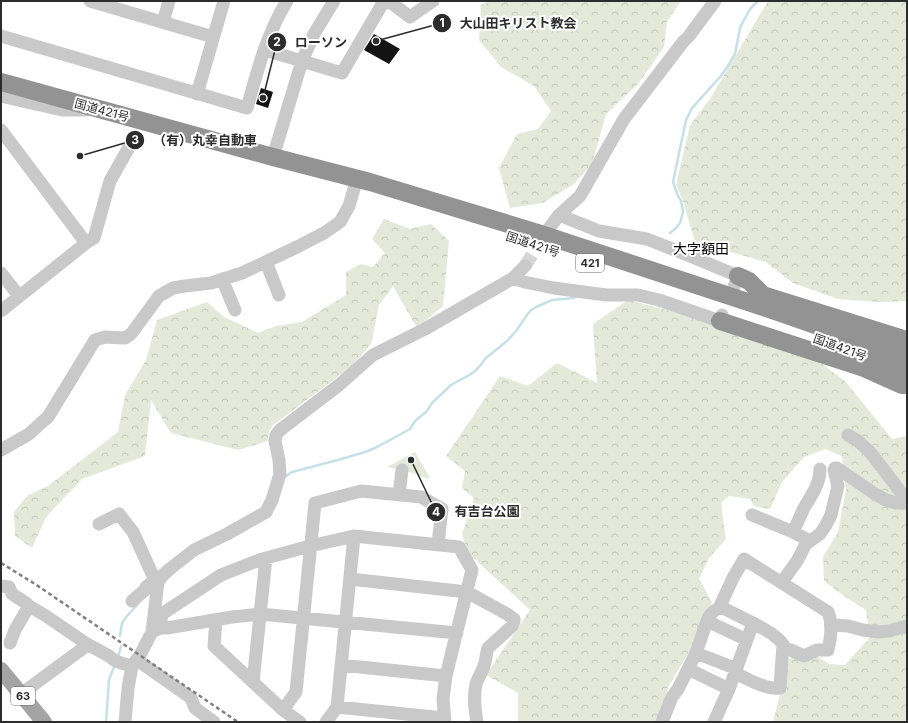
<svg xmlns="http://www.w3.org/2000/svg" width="908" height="723" font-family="Inter,'Noto Sans JP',sans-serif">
  <defs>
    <pattern id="forest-crowns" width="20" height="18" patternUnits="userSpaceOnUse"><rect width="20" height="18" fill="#e4e9d9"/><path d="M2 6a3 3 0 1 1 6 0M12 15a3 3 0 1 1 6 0" fill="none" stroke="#c4c8ba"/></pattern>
  </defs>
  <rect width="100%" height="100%" fill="#fff"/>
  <path fill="#e4e9d9" d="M 415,452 L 429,476 L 428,479 L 407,471 L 387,467 Z"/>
  <path fill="url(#forest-crowns)" d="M 491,1 L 681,1 L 667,22 L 664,47 L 638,84 L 606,114 L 592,164 L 574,184 L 543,203 L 510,208 L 499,168 L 517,134 L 538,129 L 551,111 L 534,86 L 501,67 L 479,40 L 481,5 Z
    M 768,1 L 907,1 L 907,301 L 879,302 L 838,299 L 793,283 L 766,262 L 695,242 L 683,201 L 676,185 L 690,125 L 710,99 Z
    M 384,219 L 410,229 L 431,224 L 449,241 L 443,306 L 417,328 L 393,286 L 379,305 L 371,344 L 351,367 L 273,425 L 269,432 L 268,441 L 238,450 L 171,433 L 151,400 L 145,456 L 82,479 L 46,517 L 32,548 L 15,536 L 14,512 L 28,495 L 48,486 L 118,432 L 125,395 L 146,360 L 157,320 L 207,302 L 224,317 L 258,333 L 276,326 L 302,322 L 346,295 L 346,272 L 361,264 L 373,267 L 385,253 L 372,239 Z
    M 628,300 L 721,324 L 806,352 L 845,381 L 892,439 L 907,436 L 907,722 L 773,722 L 789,659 L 808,650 L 829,664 L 845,665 L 870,637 L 866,610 L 844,596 L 824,581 L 823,557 L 838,532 L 846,490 L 842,456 L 825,449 L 804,457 L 782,482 L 770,509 L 754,506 L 750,499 L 729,496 L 721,503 L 726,539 L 709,558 L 699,579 L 712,602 L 695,642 L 668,687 L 659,722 L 518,722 L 518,693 L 486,675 L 530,610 L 467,552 L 462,534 L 474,498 L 462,488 L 465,471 L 446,456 L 500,376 L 528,386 L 557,363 L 597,383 L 593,324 Z"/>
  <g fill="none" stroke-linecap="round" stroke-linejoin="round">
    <path stroke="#c6e0e8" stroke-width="2.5" d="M 670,233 L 676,228 L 680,223 L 683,212 L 681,201 L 678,196 L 673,182 L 686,120 L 692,108 L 720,77 L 728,66 L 735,54 L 740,28 L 744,20 L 750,9 L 758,1
      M 285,477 L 292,472 L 338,460 L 368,451 L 379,446 L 410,429 L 415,421 L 427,411 L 432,403 L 451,385 L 471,374 L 475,371 L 479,367 L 486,358 L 507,341 L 516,331 L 527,315 L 531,310 L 536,307 L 552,300 L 574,298 L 578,296
      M 120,636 L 122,623 L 126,617 L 139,603
      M 118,657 L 121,646
      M 106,722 L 109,680 L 115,664"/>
  </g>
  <path fill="#131313" d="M 374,34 L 400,49 L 389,64 L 364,50 Z
    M 261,88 L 273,92 L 268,108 L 256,104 Z"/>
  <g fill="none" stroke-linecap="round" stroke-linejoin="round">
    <path stroke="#d5d5d5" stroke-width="13" stroke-dasharray="13 6" stroke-linecap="butt" d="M 525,266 L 549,228"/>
    <path stroke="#c9c9c9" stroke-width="13" d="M 90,1 L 213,37
      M 389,1 L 410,17 L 433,1
      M 163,22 L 169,1
      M 1,36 L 247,108 C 257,72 267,33 287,1
      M 265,50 L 342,73 L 384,1
      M 197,94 L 224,1
      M 1,96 L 62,110 L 86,110
      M 1,130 L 86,243 L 1,311
      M 273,157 L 302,61 L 314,34 L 334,1
      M 559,215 L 599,231 L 647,239 L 690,256 L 738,276 L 734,287
      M 550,227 L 559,215 L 580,196 L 624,119 L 683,42 L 689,36 L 715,1
      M 86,243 L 94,238 L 98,224 L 110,181 L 128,149
      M 266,262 L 279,295
      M 1,273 L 19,296
      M 513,278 L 524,282 L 554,288 L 606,295 L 638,295 L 659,300 L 720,321 L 722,315
      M 222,279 L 235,310
      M 1,450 L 29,434 L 41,423 L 48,417 L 95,340 L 105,337 L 125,338 L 131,334 L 159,296 L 173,288 L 185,286 L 211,283 L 242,273 L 297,247 L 324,233 L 340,222 L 349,206 L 354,189
      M 399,495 L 402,470
      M 752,515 L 793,532 L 808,540 L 797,561 L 782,582
      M 99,524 L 119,514 L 133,532 L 154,578 L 159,581
      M 793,532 C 797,524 800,516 804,508 C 811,496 820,484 820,469
      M 806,544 L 820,534 L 826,525 L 831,515 L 838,486 L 834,470 L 835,468 L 837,468 L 875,494 L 886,500 L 896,503 L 904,503 L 906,501 L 906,499 L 870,452 L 858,441 L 848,435
      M 350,579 L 467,592 L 507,614 L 514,619 L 514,621 L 512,626 L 488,648 C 486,654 486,660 484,666 C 482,672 478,678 476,684 C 473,697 475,710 477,722
      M 1,586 L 9,587 L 12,594 L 26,603 L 29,606 L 46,616 L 87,644 L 109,656 L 114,660 L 121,663 L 132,666
      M 132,601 L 145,590 L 146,587 L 156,579
      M 216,620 L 214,646 L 283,710 L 300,722
      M 707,621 L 747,640
      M 831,625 L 848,626 L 863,630 L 878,632 L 889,631 L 907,626
      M 160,628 L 162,614 L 221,575 L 259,560 L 310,546 L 354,536 L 459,547 L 472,570 L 446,676 L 443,699 L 445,722
      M 154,631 L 160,628 L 167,628 L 232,617 L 260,614 L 457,633
      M 10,643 L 15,630 L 29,606
      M 696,653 L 737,669
      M 137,660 L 191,698 L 195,708 L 214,722
      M 341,665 L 446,676
      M 688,669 L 729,689
      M 735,673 C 748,679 766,690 780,688 L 783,644 C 775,634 764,629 753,623
      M 253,682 L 266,558
      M 21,694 L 82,649 L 87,644
      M 337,707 L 444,718
      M 283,710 L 296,692 L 315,503 L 361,491 L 421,497 L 442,509 L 438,544
      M 125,722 L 128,688 L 132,666 L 140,655 L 152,632 L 158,582 L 163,575 L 171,568 L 194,550 L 227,534 L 266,512 L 272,500 L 280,474 L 279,460 L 275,441 L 276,435 L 280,430 L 339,385 L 373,355 L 425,329 L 503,284 L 513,278 L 525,266
      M 326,722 L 337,707 L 354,536
      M 662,722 L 672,697 L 678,689 L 696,653 L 707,621 L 710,615 L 714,611 L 719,608
      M 714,722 L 729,689 L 753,623 L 725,609 L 719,608 L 733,578 L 744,559 L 828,612 C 833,624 831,637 828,650 L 817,650 L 804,656 L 791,650 L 783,648"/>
    <path stroke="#a4a4a4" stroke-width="16" d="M 1,670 L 44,722"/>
    <path stroke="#939393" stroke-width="18" d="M 1,82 L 273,157 L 370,182 L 538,233 L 769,309 L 907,357
      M 738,276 L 749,281 L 763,295 L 907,340
      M 720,321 L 864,368 L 902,385 L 907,385
      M 873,358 L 907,371"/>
    <path stroke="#818181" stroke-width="2.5" stroke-dasharray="4 3" stroke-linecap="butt" d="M 1,563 L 35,584 L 238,722"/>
  </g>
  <g text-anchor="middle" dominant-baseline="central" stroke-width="4" stroke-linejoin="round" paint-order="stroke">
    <g fill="#fff" stroke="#6b6b6b" stroke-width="1">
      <rect x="576" y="254" width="28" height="18" rx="3"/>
      <rect x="11" y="687" width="24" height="18" rx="3"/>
    </g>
    <g font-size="11" font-weight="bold" fill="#2c2c2c">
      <text x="590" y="263">421</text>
      <text x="23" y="696">63</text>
    </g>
    <g font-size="12" fill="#2c2c2c" stroke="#fff">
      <text transform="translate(102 110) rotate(15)">国道421号</text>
      <text transform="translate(533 244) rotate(18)">国道421号</text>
      <text transform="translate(840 347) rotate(20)">国道421号</text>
    </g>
    <g font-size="14" fill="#000" stroke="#fff">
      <text x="701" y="248">大字額田</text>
    </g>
  </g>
  <path fill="none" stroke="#2c2c2c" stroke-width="1.5" d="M376 41L442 23M263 98L277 42M80 156L135 140M411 460L436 512"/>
  <g fill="#2c2c2c" stroke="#fff" stroke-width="1.5">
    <circle cx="376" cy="41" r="4"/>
    <circle cx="263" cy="98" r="4"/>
    <circle cx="80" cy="156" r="4"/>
    <circle cx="411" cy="460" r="4"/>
    <circle cx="442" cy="23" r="10"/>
    <circle cx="277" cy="42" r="10"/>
    <circle cx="135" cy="140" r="10"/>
    <circle cx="436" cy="512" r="10"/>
  </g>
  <g font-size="12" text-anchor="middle" font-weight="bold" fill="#fff">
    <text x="442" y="27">1</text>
    <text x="277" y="46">2</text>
    <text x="135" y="144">3</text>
    <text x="436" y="516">4</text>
  </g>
  <g font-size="13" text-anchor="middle" font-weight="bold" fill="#2c2c2c" stroke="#fff" stroke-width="4" stroke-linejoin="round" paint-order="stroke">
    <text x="518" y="28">大山田キリスト教会</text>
    <text x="321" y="47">ローソン</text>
    <text x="205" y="145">（有）丸幸自動車</text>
    <text x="487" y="516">有吉台公園</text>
  </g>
  <rect width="908" height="723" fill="none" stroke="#2c2c2c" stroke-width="4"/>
</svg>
